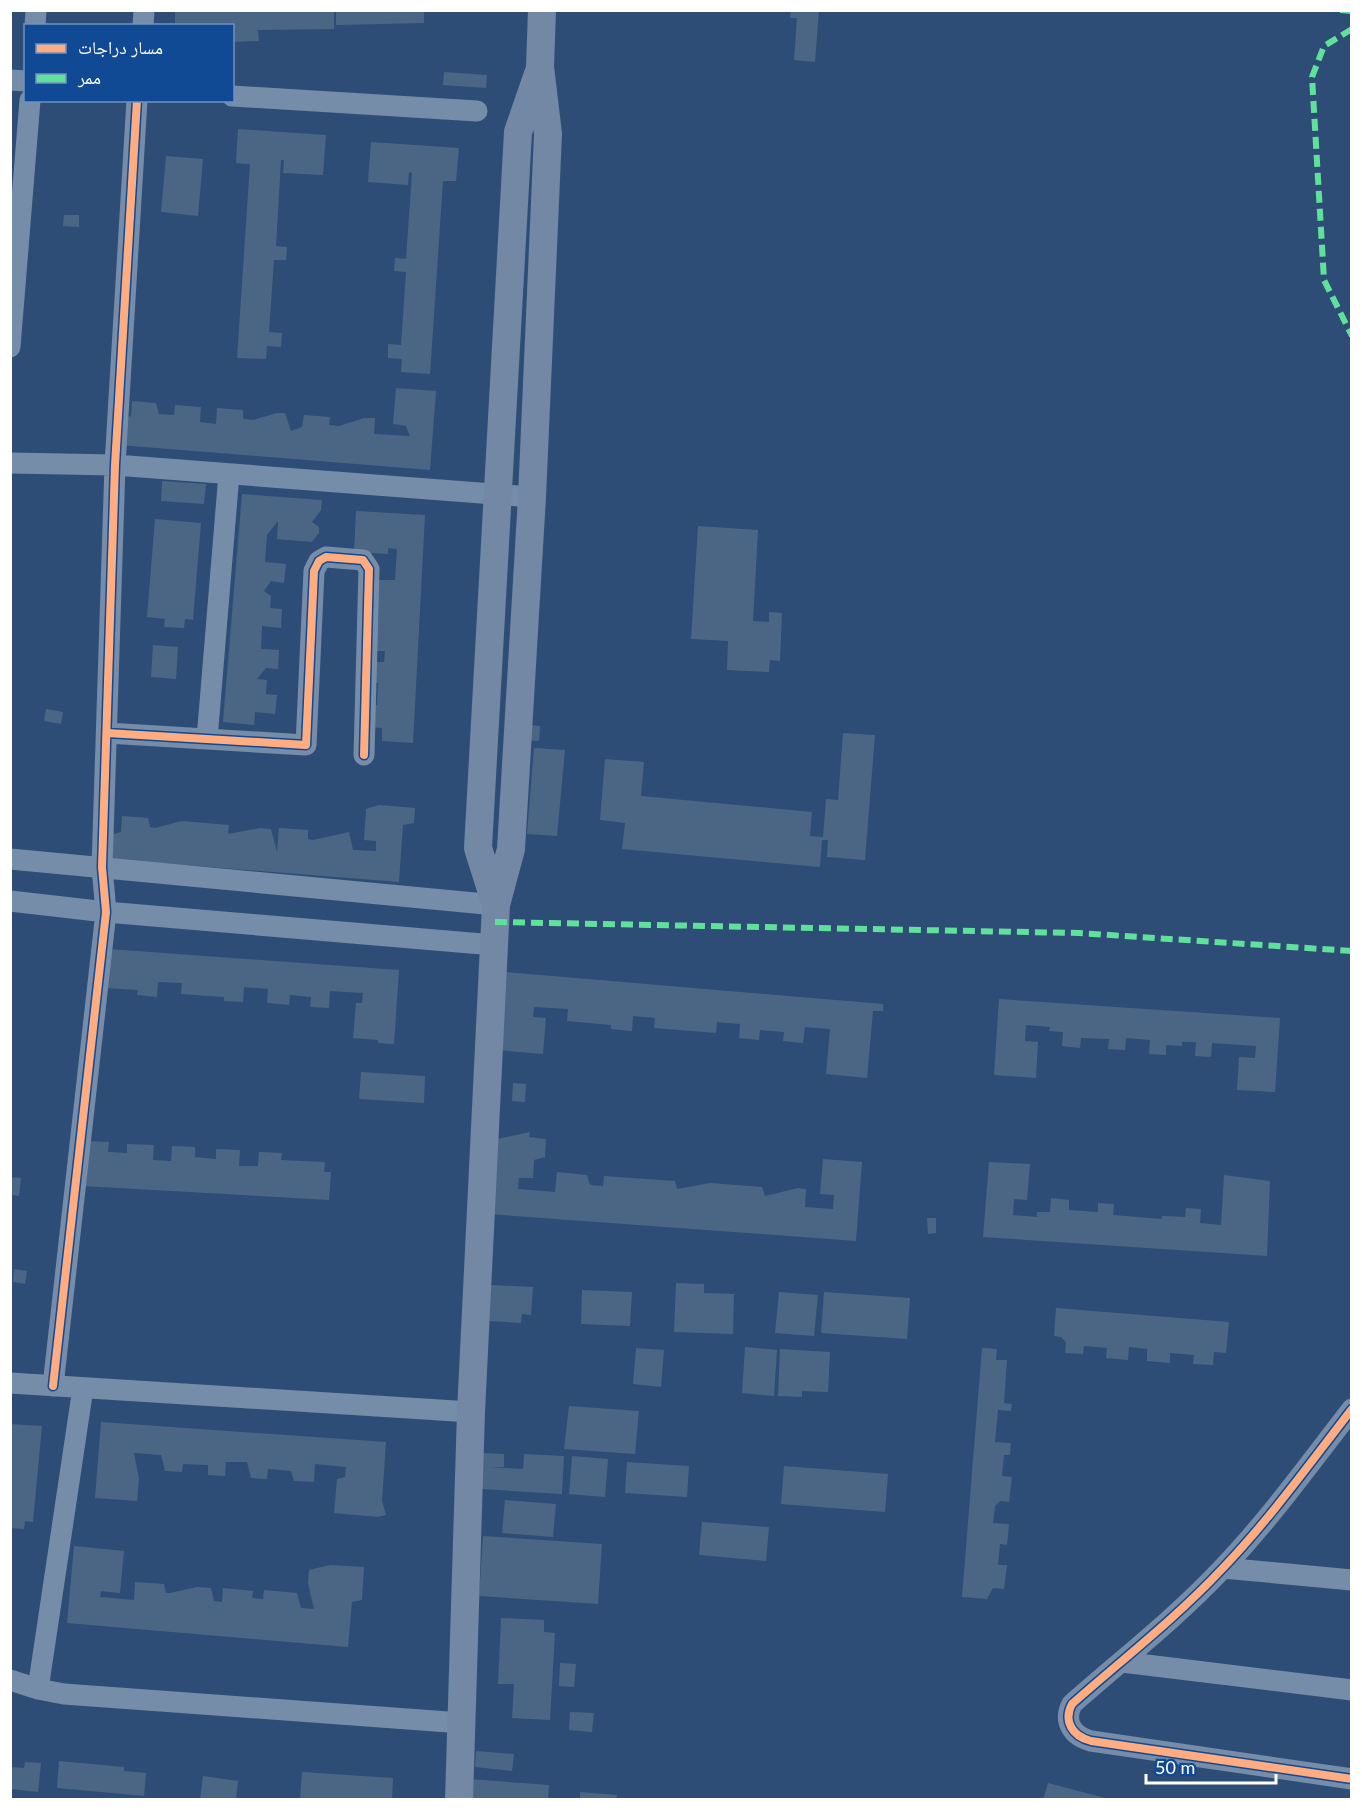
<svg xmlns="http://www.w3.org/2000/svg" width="1362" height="1810" font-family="Lato,'Noto Naskh Arabic',sans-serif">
  <rect width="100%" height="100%" fill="#2e4d76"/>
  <path fill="#4b6585" d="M 175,10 L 334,10 L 334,29 L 258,30 L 259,41 L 232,42 L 232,26 L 175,26 Z
    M 336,10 L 424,10 L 424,23 L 336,25 Z
    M 791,10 L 819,10 L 815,62 L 794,60 L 797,18 L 790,18 Z
    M 444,72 L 487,75 L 486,88 L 443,85 Z
    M 238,129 L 326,135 L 323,175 L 283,173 L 284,160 L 281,160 L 276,246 L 287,247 L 286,260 L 274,260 L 269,332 L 282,333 L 281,347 L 267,346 L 266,359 L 237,358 L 250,164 L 236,163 Z
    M 371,142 L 459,148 L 456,181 L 443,181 L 430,374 L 401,372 L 402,359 L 388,358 L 388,344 L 401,345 L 406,272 L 394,271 L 395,258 L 406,259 L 412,173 L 409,172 L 408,185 L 368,182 Z
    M 166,156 L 203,159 L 198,216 L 161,212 Z
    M 64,215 L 79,215 L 79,227 L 63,226 Z
    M 396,388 L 436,391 L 430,470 L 119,445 L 121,419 L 131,416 L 132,401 L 156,403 L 159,414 L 174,415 L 175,405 L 201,407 L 200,422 L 216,424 L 217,408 L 243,410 L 243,419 L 253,420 L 277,413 L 285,413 L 291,431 L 302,427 L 304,415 L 330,417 L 329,425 L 339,426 L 364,418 L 375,418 L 374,434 L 410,436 L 406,426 L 393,424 Z
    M 162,481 L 206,484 L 204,504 L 161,501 Z
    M 242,494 L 322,500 L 321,510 L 312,522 L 319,527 L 319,533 L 312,542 L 277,539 L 278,521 L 267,535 L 265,562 L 286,564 L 284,583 L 271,581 L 264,591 L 271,596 L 270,608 L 282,609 L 281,628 L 262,626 L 261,649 L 279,650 L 278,669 L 266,668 L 257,679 L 267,680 L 266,694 L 277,695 L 275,714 L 255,712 L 254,725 L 223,722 Z
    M 356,511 L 425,515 L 413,743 L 382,741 L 382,728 L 369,727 L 370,705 L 377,705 L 378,683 L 372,683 L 373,662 L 384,662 L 385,651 L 375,651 L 379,580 L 395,580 L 397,549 L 388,548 L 388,554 L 354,552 Z
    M 155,519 L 201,523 L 193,620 L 185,619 L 184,628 L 164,627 L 165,619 L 147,617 Z
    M 698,526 L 758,530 L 753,621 L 769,622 L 769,612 L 782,613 L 780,661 L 770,660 L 769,672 L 727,670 L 728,641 L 691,639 Z
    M 153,645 L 178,647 L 176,679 L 151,677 Z
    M 46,709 L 63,712 L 61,724 L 44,721 Z
    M 528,725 L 540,726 L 539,741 L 527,740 Z
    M 843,733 L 875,735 L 865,860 L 827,857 L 828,840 L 822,840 L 820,867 L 622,849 L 625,823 L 600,820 L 605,759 L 644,762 L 641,796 L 812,812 L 810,836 L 823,837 L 826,799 L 838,800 Z
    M 534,748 L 565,750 L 557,836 L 527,834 Z
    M 379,805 L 415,808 L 414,823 L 403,825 L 399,882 L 108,859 L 110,835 L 121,832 L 122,816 L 148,818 L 150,827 L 155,828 L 182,821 L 229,825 L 228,834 L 260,828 L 271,829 L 277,852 L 279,828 L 308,830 L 308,839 L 313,840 L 349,832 L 353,850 L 376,851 L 376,841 L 364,840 L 366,809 Z
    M 109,949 L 399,970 L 394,1044 L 378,1043 L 378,1040 L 353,1038 L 356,1003 L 362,1003 L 363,993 L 330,991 L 329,1008 L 310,1007 L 311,997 L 290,995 L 289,1005 L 267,1003 L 268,989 L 244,987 L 243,1002 L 224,1001 L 224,997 L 181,994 L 182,983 L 158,982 L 157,997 L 137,995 L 138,990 L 106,988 Z
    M 505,972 L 883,1004 L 883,1011 L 873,1011 L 867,1078 L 826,1074 L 830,1029 L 805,1027 L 803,1043 L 783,1041 L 784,1032 L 760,1030 L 759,1040 L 739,1038 L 740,1024 L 717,1022 L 716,1033 L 654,1028 L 655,1018 L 633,1016 L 632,1031 L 611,1029 L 611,1025 L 567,1021 L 568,1009 L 534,1007 L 533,1017 L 546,1018 L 543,1054 L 498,1050 Z
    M 999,999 L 1280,1018 L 1275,1092 L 1237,1090 L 1239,1057 L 1255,1058 L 1256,1046 L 1212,1043 L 1211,1057 L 1195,1056 L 1196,1042 L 1182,1042 L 1182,1046 L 1166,1045 L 1166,1055 L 1149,1054 L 1150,1040 L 1126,1038 L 1125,1050 L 1108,1049 L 1109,1039 L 1081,1038 L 1080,1048 L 1062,1046 L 1063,1032 L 1049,1031 L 1050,1027 L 1026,1025 L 1025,1041 L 1038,1042 L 1036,1078 L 994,1075 Z
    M 361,1072 L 425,1076 L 424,1103 L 359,1099 Z
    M 513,1083 L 526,1084 L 525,1102 L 512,1101 Z
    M 530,1132 L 529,1137 L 546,1139 L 545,1157 L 534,1160 L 533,1178 L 519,1178 L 518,1189 L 555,1192 L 557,1172 L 587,1175 L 590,1185 L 603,1186 L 604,1176 L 675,1181 L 677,1189 L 710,1183 L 762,1187 L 765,1196 L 798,1188 L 806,1189 L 805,1207 L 833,1209 L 834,1195 L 820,1194 L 823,1159 L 862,1162 L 856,1241 L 488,1214 L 493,1140 Z
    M 85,1141 L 109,1142 L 108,1152 L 127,1153 L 127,1144 L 154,1145 L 153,1160 L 171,1161 L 172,1146 L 195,1147 L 195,1157 L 216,1159 L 216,1149 L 240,1150 L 239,1166 L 258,1166 L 259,1152 L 282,1153 L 281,1160 L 325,1162 L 324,1172 L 331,1172 L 329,1200 L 82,1186 Z
    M 989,1162 L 1030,1164 L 1027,1200 L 1014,1199 L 1013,1215 L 1037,1217 L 1037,1212 L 1050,1212 L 1051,1198 L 1069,1200 L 1069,1210 L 1098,1212 L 1098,1203 L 1114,1204 L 1113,1215 L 1162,1219 L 1162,1216 L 1185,1217 L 1186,1208 L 1201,1209 L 1200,1223 L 1221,1225 L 1224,1175 L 1270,1181 L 1267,1256 L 983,1237 Z
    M 10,1177 L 21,1178 L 19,1196 L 10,1195 Z
    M 927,1218 L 936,1218 L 936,1233 L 928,1234 Z
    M 14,1269 L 27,1271 L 25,1284 L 13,1282 Z
    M 676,1283 L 704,1284 L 704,1293 L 734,1294 L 733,1334 L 674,1332 Z
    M 491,1285 L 533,1287 L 531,1315 L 522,1314 L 521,1323 L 489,1321 Z
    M 582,1290 L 632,1292 L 630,1326 L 581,1324 Z
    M 779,1292 L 818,1295 L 814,1336 L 775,1333 Z
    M 824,1292 L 910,1298 L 907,1339 L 821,1333 Z
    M 1056,1308 L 1229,1322 L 1226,1353 L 1214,1352 L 1213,1365 L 1193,1364 L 1194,1355 L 1170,1353 L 1170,1363 L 1147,1361 L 1147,1349 L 1129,1347 L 1128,1360 L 1106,1358 L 1107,1348 L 1084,1346 L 1083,1354 L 1065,1353 L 1066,1342 L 1061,1337 L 1054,1336 Z
    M 745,1347 L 777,1350 L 774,1396 L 742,1393 Z
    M 636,1348 L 664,1350 L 661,1387 L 633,1384 Z
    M 982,1348 L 997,1349 L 996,1360 L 1007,1360 L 1004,1403 L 1012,1404 L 1011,1411 L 998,1410 L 995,1442 L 1011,1443 L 1010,1455 L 1004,1455 L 1002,1476 L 1012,1477 L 1009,1502 L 1000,1501 L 995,1506 L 993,1523 L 1009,1524 L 1007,1545 L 1000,1544 L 998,1565 L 1007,1565 L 1004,1589 L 993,1588 L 987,1599 L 962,1597 Z
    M 780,1349 L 830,1352 L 828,1392 L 802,1391 L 802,1397 L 778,1396 Z
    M 569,1406 L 639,1411 L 635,1454 L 564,1449 Z
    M 101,1422 L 386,1442 L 382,1501 L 386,1515 L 378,1517 L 334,1513 L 337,1479 L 345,1477 L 346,1467 L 315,1464 L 314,1482 L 294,1481 L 291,1471 L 268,1469 L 267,1479 L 251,1478 L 247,1462 L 226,1462 L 225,1476 L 208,1475 L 208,1465 L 183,1464 L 182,1472 L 165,1471 L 161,1455 L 134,1453 L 139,1479 L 137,1501 L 95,1498 Z
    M 10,1424 L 42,1426 L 33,1522 L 25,1521 L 24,1529 L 10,1528 Z
    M 483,1453 L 504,1454 L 504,1467 L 490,1467 L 523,1469 L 524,1454 L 564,1456 L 562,1494 L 481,1489 Z
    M 572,1456 L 608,1459 L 605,1497 L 569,1494 Z
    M 627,1462 L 689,1466 L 687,1497 L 625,1493 Z
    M 784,1466 L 888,1474 L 885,1512 L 781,1504 Z
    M 505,1500 L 556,1504 L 553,1537 L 502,1533 Z
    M 702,1522 L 769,1527 L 766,1561 L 699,1555 Z
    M 483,1536 L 602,1544 L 598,1604 L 479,1596 Z
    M 74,1546 L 124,1551 L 120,1593 L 101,1591 L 100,1597 L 134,1600 L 135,1582 L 164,1584 L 166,1593 L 170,1593 L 197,1587 L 211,1588 L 214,1601 L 222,1602 L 223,1588 L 253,1591 L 252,1598 L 263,1599 L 264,1590 L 297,1593 L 301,1608 L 314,1609 L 308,1583 L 309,1570 L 330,1565 L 364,1567 L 362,1600 L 352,1602 L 348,1647 L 67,1623 Z
    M 501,1618 L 544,1620 L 544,1632 L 555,1633 L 550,1720 L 512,1718 L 514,1684 L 498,1684 Z
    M 560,1663 L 576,1664 L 574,1687 L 559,1686 Z
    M 570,1712 L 594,1713 L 592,1732 L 569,1730 Z
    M 476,1751 L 514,1754 L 512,1771 L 475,1767 Z
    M 59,1761 L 124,1767 L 124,1771 L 146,1773 L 144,1796 L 57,1788 Z
    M 25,1762 L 41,1763 L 38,1792 L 10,1789 L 10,1767 L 24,1768 Z
    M 302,1772 L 393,1778 L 392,1800 L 300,1800 Z
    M 203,1776 L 238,1781 L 236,1800 L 200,1800 Z
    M 470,1779 L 549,1785 L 548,1800 L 469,1800 Z
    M 1048,1783 L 1109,1799 L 1109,1800 L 1043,1800 Z
    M 580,1792 L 617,1795 L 616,1800 L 580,1800 Z"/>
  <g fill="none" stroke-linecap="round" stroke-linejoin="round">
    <path stroke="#768da9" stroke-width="21" d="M 35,26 L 36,10
      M 143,26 L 144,10
      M 10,80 L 26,81
      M 232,96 L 477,111
      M 10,347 L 30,100
      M 10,463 L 115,465 L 532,497
      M 107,733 L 306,745 L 314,571 L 319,561 L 326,557 L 363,560 L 369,569 L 364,755
      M 207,739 L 229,474
      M 10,859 L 496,905
      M 10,901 L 106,912 L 494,945
      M 10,1383 L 471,1412
      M 53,1386 L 106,912 L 102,867 L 115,465 L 137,100
      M 1352,1409 C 1310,1463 1270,1519 1222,1569 C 1176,1618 1123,1659 1072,1704 C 1063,1721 1072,1736 1091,1741 L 1352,1779
      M 1223,1568 L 1352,1580
      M 1122,1662 L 1352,1690
      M 10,1680 L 38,1689 L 64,1694 L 462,1723
      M 38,1689 L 83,1388"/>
    <path stroke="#7288a5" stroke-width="28" d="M 496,905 L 478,848 L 518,132 L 538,74
      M 459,1800 L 471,1412 L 496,905 L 511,849 L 532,497 L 548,134 L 540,67 L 542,10"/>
    <path stroke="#60e19b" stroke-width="6" stroke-dasharray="12 6" stroke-linecap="butt" d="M 1340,10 L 1352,11
      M 1352,29 L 1324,46 L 1312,77 L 1324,280 L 1352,336
      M 495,922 L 1079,933 L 1352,951"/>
    <defs>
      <path id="cycleway" d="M 107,733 L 306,745 L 314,571 L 319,561 L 326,557 L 363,560 L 369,569 L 364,755
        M 53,1386 L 106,912 L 102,867 L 115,465 L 137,100
        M 1352,1409 C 1310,1463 1270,1519 1222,1569 C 1176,1618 1123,1659 1072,1704 C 1063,1721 1072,1736 1091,1741 L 1352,1779"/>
    </defs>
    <use href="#cycleway" stroke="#104994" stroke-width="11"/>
    <use href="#cycleway" stroke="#ffac80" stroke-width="8"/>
  </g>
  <rect width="1362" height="1810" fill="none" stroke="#ffffff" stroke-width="24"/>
  <rect x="24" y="24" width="210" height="78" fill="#104994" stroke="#7092bf" stroke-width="1.5"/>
  <rect x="36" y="44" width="30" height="9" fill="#ffac80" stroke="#7092bf" stroke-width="1.5"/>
  <text x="78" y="54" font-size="18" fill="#ffffff">مسار دراجات</text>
  <rect x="36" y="74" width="30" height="9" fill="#60e19b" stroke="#7092bf" stroke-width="1.5"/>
  <text x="78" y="84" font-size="18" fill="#ffffff">ممر</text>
  <path d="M1146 1774v9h130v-9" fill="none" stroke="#ffffff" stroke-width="3"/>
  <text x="1155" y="1774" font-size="18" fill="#ffffff" stroke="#104994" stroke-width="4.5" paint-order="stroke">50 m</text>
</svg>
